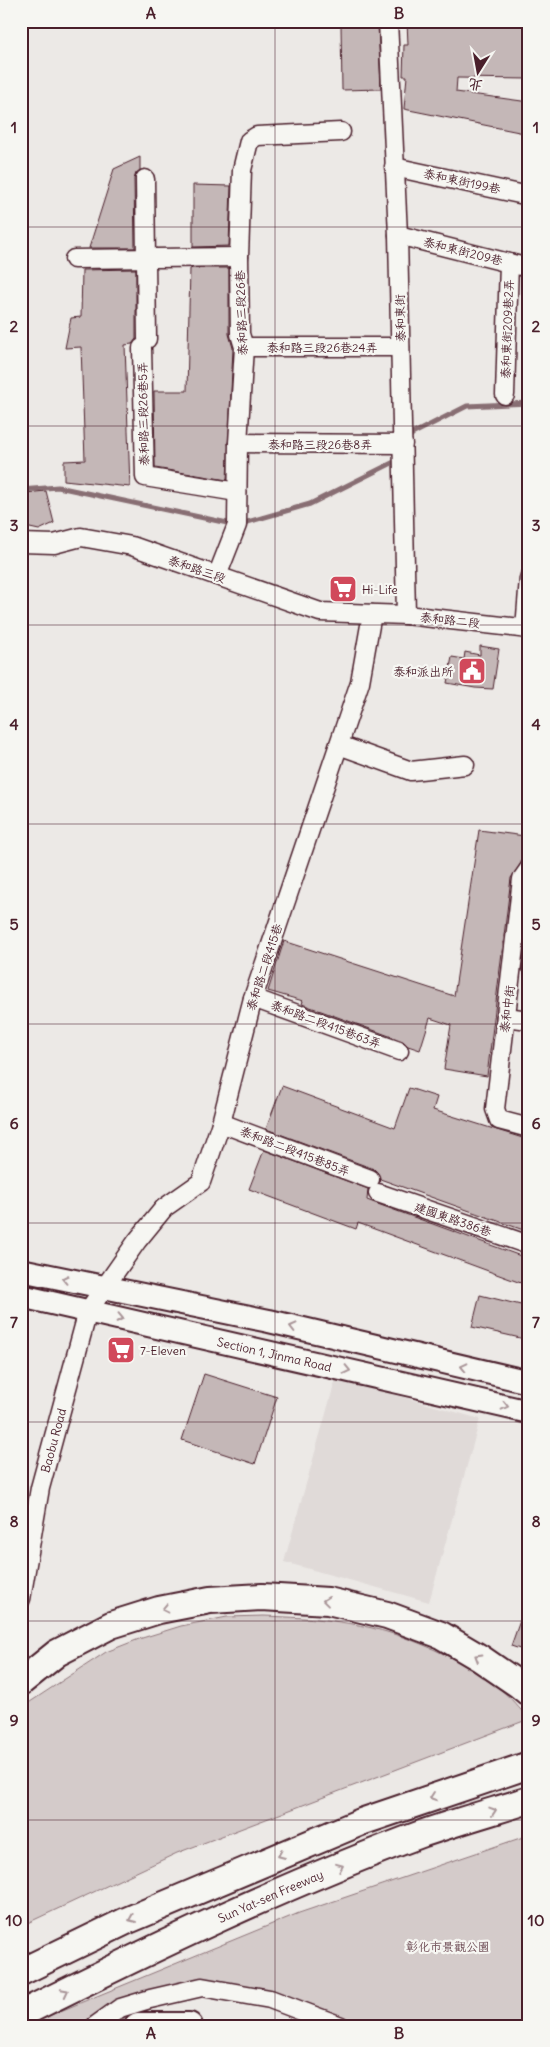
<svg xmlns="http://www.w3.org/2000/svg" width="550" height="2047" font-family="Delius,'LXGW WenKai TC',sans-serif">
  <rect width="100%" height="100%" fill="#ece9e6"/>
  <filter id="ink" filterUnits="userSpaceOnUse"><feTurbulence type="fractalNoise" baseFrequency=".02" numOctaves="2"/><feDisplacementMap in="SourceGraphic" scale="10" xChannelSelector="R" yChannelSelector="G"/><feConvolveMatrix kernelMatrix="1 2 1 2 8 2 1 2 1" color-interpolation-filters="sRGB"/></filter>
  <g filter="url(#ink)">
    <path fill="#e0dad8" d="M 336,1378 L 480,1419 L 429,1602 L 284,1562 Z"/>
    <path fill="#d4cbca" stroke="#8f757a" d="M 264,1616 C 289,1617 315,1618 340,1622 C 394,1629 456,1654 500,1689 C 510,1697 520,1709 529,1719 L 177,1853 L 21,1926 L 21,1711 L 30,1702 L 106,1652 L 139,1639 L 181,1626 L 227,1617 Z
      M 529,1835 L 529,2026 L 351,2026 L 323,2013 L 210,1989 L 101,2026 L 24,2026 L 299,1913 Z"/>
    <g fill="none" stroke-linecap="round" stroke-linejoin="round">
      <path stroke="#886e73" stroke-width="5" d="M 408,440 L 412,434 L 467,406 L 529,403
        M 21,490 L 58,487 L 237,525 L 310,504 L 394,462 L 397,458"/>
    </g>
    <path fill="#c4b7b7" stroke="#4a1f2b" d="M 407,21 L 529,21 L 529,79 L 457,78 L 456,92 L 529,102 L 529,134 L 404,109 L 407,76 L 403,76 L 404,45 L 408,45 Z
      M 378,24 L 381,89 L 342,90 L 341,25 Z
      M 140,157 L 140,170 L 136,173 L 134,179 L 135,248 L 89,248 L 114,169 Z
      M 193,185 L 231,186 L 229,246 L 193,247 Z
      M 193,268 L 229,268 L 229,334 L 233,348 L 227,480 L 155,468 L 154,391 L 187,391 L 190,269 Z
      M 136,269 L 136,339 L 132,344 L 125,345 L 130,487 L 64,480 L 64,461 L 85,460 L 81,347 L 65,348 L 71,318 L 81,317 L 82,270 Z
      M 46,491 L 54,523 L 39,530 L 21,526 L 21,511 L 25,493 Z
      M 480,646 L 499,649 L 493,689 L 475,688 L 447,683 L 452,657 L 464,659 L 465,652 L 480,655 Z
      M 479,830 L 525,836 L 521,863 L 511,878 L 487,1076 L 444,1069 L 451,1025 L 430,1018 L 420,1050 L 408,1046 L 403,1041 L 302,1004 L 303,1001 L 268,991 L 284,941 L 454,996 Z
      M 529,913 L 529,972 L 522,971 Z
      M 282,1086 L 395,1128 L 409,1088 L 437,1097 L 433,1110 L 529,1140 L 529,1232 L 380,1179 L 378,1173 L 374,1169 L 266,1129 Z
      M 264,1150 L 368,1189 L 367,1200 L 375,1203 L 529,1259 L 529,1286 L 358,1223 L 356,1229 L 249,1189 Z
      M 480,1295 L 529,1307 L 529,1340 L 472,1327 Z
      M 204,1374 L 277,1397 L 255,1464 L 182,1440 Z
      M 527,1601 L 529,1601 L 529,1652 L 511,1646 Z"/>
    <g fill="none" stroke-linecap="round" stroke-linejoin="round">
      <defs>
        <g id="minor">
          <path d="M 388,21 L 398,235 L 406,615"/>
          <path d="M 394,167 L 529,196"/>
          <path d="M 145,179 L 147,339"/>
          <path d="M 398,235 L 529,268"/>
          <path d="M 74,259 L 239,257"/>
          <path d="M 244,347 L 400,347"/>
          <path d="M 142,348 L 145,477 L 237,492"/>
          <path d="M 505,395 L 509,263"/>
          <path d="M 238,443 L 403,444"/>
          <path d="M 21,543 L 54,544 L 81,537 L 132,546 L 320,612 L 406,615 L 529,629"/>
          <path d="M 217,576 L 237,525 L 238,443 L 244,347 L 240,334 L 239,257 L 242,170 L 249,141 L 257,136 L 341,132"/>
          <path d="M 525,629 L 529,578"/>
          <path d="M 339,745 L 411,771 L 465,765"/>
          <path d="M 529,869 L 522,879 L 495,1109 L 499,1120 L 529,1128"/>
          <path d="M 253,998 L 399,1051"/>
          <path d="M 506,1017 L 529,1020"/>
          <path d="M 221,1123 L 370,1179"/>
          <path d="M 378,1193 L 529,1245"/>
          <path id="s1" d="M 21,1599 L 40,1488 L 88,1311 L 137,1241 L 164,1208 L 201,1182 L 221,1123 L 253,998 L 360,682 L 372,614"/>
          <path d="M 95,2026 L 120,2008 L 150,1999 L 202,1987 L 270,1999 L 341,2026"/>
        </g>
        <g id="major">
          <path d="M 21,1270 L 269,1321 L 529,1382"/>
          <path id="s2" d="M 21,1296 L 529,1412"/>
        </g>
        <g id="highway">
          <path d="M 21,1682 L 57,1653 L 111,1625 L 159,1610 L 210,1600 L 262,1597 L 328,1601 L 387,1615 L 441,1635 L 480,1658 L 518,1684 L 529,1693"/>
          <path d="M 21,1972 L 126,1921 L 361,1822 L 529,1765"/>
          <path id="s3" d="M 21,2014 C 153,1948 286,1884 424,1833 C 459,1821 494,1811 529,1800"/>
          <path d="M 138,2026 L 189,2026"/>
        </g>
      </defs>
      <use href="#minor" stroke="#4a1f2b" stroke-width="21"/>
      <use href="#major" stroke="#4a1f2b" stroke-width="26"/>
      <use href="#highway" stroke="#4a1f2b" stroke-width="30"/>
      <use href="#minor" stroke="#f6f6f2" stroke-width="18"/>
      <use href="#major" stroke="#f6f6f2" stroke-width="22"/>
      <use href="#highway" stroke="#f6f6f2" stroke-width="26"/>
    </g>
    <defs><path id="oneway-chevron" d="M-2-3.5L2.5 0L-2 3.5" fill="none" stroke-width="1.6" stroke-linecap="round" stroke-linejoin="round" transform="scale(1.25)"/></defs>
    <g stroke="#a99598">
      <use href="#oneway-chevron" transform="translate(65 1279) rotate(-168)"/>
      <use href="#oneway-chevron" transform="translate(120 1318) rotate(12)"/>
      <use href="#oneway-chevron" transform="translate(293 1327) rotate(-166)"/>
      <use href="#oneway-chevron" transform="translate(464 1367) rotate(-167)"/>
      <use href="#oneway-chevron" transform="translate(347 1370) rotate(13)"/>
      <use href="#oneway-chevron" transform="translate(505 1406) rotate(13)"/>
      <use href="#oneway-chevron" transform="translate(326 1601) rotate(-173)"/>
      <use href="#oneway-chevron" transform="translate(165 1609) rotate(168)"/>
      <use href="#oneway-chevron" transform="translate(478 1657) rotate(-149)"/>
      <use href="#oneway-chevron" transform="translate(433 1797) rotate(161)"/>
      <use href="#oneway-chevron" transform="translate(493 1811) rotate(-18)"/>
      <use href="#oneway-chevron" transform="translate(281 1855) rotate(157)"/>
      <use href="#oneway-chevron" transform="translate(340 1867) rotate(-22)"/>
      <use href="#oneway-chevron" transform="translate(132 1919) rotate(157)"/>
      <use href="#oneway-chevron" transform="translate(65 1992) rotate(-27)"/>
    </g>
  </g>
  <path fill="none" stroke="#4a1f2b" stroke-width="1" stroke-opacity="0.55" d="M 275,21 L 275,2026M 21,227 L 529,227M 21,426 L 529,426M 21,625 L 529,625M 21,824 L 529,824M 21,1024 L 529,1024M 21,1223 L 529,1223M 21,1422 L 529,1422M 21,1621 L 529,1621M 21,1820 L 529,1820"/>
  <defs>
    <symbol id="supermarket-square" viewBox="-11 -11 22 22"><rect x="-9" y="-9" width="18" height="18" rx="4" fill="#d1495b" stroke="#f6f6f2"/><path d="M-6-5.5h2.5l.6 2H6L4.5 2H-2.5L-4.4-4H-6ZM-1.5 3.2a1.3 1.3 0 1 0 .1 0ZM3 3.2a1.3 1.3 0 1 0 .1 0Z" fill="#fff"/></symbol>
    <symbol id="civic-square" viewBox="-11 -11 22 22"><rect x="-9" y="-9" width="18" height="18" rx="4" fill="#d1495b" stroke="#f6f6f2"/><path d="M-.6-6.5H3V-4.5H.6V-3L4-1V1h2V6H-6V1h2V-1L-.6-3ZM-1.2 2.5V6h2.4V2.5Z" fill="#fff"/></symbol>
  </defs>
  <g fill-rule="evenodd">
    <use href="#supermarket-square" x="327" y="573" width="32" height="32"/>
    <use href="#civic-square" x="456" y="655" width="32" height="32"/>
    <use href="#supermarket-square" x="105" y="1334" width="32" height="32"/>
  </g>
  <g text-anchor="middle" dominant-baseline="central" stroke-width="4.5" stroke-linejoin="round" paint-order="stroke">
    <g font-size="12" fill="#4a1f2b" stroke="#f6f6f2">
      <text transform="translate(462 181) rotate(12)">泰和東街199巷</text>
      <text transform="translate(463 251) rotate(14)">泰和東街209巷</text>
      <text transform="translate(241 313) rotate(-92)">泰和路三段26巷</text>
      <text transform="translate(400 318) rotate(-91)">泰和東街</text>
      <text transform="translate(507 329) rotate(-88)">泰和東街209巷2弄</text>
      <text x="322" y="347">泰和路三段26巷24弄</text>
      <text transform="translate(143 414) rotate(-91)">泰和路三段26巷5弄</text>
      <text x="320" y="444">泰和路三段26巷8弄</text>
      <text transform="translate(197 569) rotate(19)">泰和路三段</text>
      <text transform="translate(450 620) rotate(6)">泰和路二段</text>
      <text transform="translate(264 967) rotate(-72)">泰和路二段415巷</text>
      <text transform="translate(507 1009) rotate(-83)">泰和中街</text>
      <text transform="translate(326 1024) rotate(20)">泰和路二段415巷63弄</text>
      <text transform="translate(295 1151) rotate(21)">泰和路二段415巷85弄</text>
      <text transform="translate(453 1219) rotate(19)">建國東路386巷</text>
      <text stroke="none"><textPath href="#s2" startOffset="260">Section 1, Jinma Road</textPath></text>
      <text stroke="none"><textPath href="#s1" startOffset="162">Baobu Road</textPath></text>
      <text stroke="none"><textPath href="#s3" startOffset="276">Sun Yat-sen Freeway</textPath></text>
    </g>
    <g font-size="12" fill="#4a1f2b" stroke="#f6f6f2" text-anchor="start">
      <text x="362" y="589">Hi-Life</text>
      <text x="453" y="671" text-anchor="end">泰和派出所</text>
      <text x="140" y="1350">7-Eleven</text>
    </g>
    <g font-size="12" fill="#6c4a53" stroke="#f6f6f2">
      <text x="448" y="1946">彰化市景觀公園</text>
    </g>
  </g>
  <rect width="550" height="2047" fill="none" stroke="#f6f6f2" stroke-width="55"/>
  <g transform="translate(478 72) rotate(191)" stroke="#f6f6f2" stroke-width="4" paint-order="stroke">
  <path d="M0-4L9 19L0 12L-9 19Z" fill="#4a1f2b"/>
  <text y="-8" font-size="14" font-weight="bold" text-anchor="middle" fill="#4a1f2b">北</text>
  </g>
  <rect x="28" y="28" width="494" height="1992" fill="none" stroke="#4a1f2b" stroke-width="2"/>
  <g font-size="16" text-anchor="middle" font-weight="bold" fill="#4a1f2b">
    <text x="151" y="19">A</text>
    <text x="399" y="19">B</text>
    <text x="14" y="133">1</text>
    <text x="536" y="133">1</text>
    <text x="14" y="332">2</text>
    <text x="536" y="332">2</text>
    <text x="14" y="531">3</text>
    <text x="536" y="531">3</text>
    <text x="14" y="730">4</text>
    <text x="536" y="730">4</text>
    <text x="14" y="930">5</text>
    <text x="536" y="930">5</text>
    <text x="14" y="1129">6</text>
    <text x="536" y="1129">6</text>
    <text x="14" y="1328">7</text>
    <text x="536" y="1328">7</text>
    <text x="14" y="1527">8</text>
    <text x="536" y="1527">8</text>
    <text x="14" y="1726">9</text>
    <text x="536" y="1726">9</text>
    <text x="14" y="1926">10</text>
    <text x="536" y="1926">10</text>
    <text x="151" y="2039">A</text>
    <text x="399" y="2039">B</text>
  </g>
</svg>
